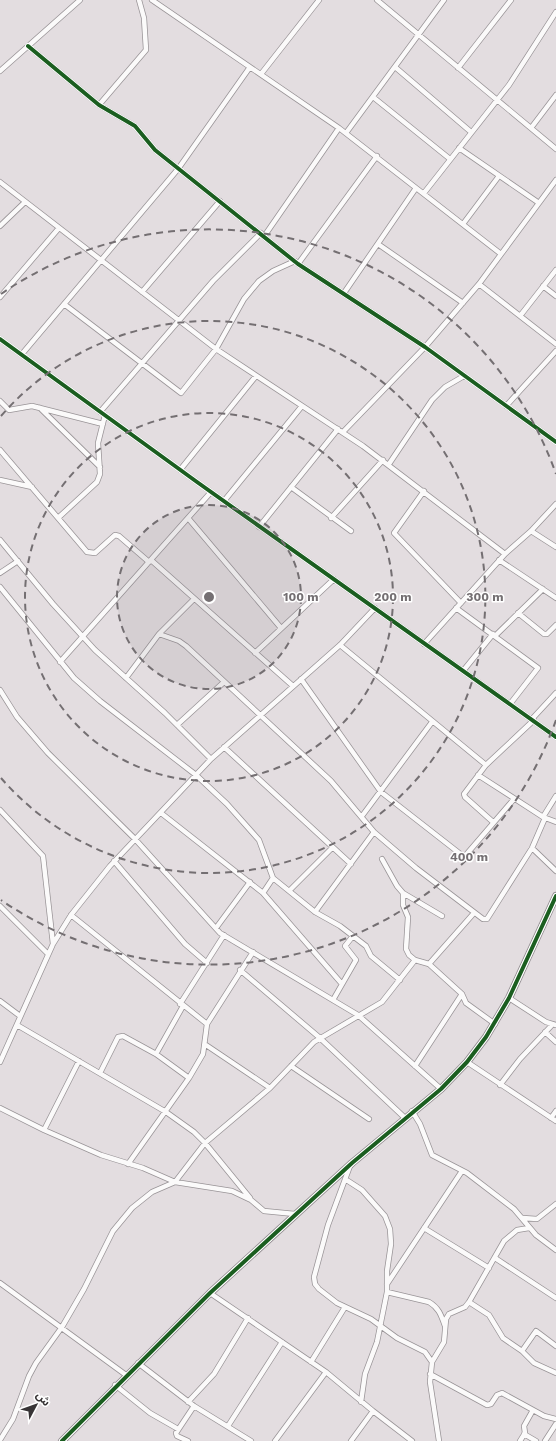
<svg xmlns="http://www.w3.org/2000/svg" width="556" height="1441" font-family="'Work Sans','Noto Sans Arabic',sans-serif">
  <rect width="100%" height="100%" fill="#e3dde0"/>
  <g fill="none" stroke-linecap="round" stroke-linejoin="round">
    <defs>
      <path id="minor" d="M 152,0 L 339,128 L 501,254
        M 377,0 L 556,149
        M 28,46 L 99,105 L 135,126 L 155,150 L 298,264 L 425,347 L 556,442
        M 395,67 L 471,132
        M 458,68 L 511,0
        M 0,71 L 80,0
        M 261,74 L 319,0
        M 373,97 L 450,159
        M 99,105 L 146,50 L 144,18 L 139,0
        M 531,128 L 556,95
        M 346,133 L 444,0
        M 459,148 L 539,203
        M 0,182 L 216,349 L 363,446 L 505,554
        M 424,193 L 509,85 L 556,12
        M 463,224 L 499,176
        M 0,226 L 25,202
        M 265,235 L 339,128
        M 378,244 L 463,303
        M 298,264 L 377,156
        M 479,284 L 556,344
        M 543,286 L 556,296
        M 142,292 L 220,201
        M 344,293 L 416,188
        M 0,297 L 59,228
        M 64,304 L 181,393 L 216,349 L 244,299 L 259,281 L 273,271 L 295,261
        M 520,316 L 556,270
        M 0,339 L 197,482 L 556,737
        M 22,354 L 178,169 L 250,67
        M 0,401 L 9,410 L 32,406 L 103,424
        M 506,406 L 556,351
        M 40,408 L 100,467
        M 100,412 L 213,281 L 261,233
        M 343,432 L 425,347 L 479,284 L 556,180
        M 0,450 L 87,552 L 95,553 L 115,535 L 119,536 L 149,562
        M 389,464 L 432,400 L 445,387 L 464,376
        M 180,470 L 256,376
        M 0,480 L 32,487
        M 291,487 L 351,531
        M 424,491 L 394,533 L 461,603
        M 224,501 L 302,406
        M 58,518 L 97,482 L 100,474 L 98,443 L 105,415
        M 188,518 L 281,628
        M 331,518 L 383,460
        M 259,527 L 338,429
        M 531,531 L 556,547
        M 0,540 L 53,604 L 95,650 L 165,713 L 211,759
        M 151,560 L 293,686
        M 499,560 L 556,598
        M 0,573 L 18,561
        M 0,587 L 74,678 L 100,701 L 196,775 L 227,804 L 259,840 L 273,878 L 315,912 L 340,926 L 366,946 L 371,956 L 400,980
        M 456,608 L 538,668 L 510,704
        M 518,613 L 544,634 L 547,634 L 556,625
        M 159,634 L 179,641 L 186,646 L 331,781 L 374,832 L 416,868 L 483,919 L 487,919 L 532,848 L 545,818
        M 495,636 L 543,589
        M 424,644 L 505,554 L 531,531 L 556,504
        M 340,645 L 486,765
        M 255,653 L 334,579
        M 60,662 L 211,492
        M 463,671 L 493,634
        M 126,678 L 159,634 L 194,599
        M 301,679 L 381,792 L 463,856 L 465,856 L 514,799
        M 0,690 L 17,717 L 48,753 L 135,839 L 220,933 L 358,1015 L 441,1089
        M 532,719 L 556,693
        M 177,725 L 224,682
        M 224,747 L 351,864
        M 478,775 L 543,817 L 556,822
        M 0,810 L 43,856 L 53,944
        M 161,813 L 263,893 L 273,878
        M 362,816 L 432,722
        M 543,817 L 556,796
        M 493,822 L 465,797 L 464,794 L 486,765 L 534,720
        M 532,848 L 556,871
        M 382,859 L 397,886 L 403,893 L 442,916
        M 114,861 L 185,944 L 207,963
        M 289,891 L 332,848
        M 263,893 L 342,984
        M 403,893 L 403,905 L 408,917 L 406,949 L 409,955 L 415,960
        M 0,906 L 48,954
        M 315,912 L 374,832
        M 71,915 L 207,1024
        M 216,928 L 250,882
        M 429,964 L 462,994 L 466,1003 L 495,1024
        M 240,970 L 320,1038 L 405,1118
        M 509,998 L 546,1022 L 556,1025
        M 333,1000 L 356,960 L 345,946 L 353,936
        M 0,1001 L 20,1016
        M 180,1004 L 224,935
        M 17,1025 L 166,1112 L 194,1132 L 205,1143 L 250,1198
        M 545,1032 L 556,1042
        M 206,1045 L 270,1088
        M 156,1054 L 183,1006
        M 0,1062 L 53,944 L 71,915 L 110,866 L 211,759 L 340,645 L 375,608
        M 467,1062 L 556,1121
        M 291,1066 L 369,1119
        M 415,1066 L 462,994
        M 100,1073 L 118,1037 L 123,1036 L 156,1054 L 189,1078
        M 500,1085 L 520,1059 L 552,1025
        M 0,1108 L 44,1130 L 101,1155 L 143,1168 L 175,1182 L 232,1191 L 251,1200 L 264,1211 L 295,1214
        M 412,1111 L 420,1124 L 432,1155 L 467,1173 L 514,1209 L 536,1235 L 556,1250
        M 551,1118 L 556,1111
        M 44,1130 L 79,1061
        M 128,1164 L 189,1078 L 203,1054 L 207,1024 L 253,952
        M 350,1166 L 328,1225 L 314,1277 L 315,1284 L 319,1289 L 337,1303 L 371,1319 L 397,1338 L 425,1352 L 432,1362
        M 345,1179 L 362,1190 L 385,1216 L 390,1229 L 391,1244 L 387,1271 L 387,1292 L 377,1342 L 365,1374 L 361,1402
        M 523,1218 L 537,1219 L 556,1204
        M 424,1228 L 489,1268
        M 495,1258 L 556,1298
        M 0,1283 L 126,1375
        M 387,1284 L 462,1171
        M 387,1292 L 429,1302 C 439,1308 441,1315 445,1326
        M 210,1293 L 326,1372 L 373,1411 L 412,1441
        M 469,1302 L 489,1315 L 503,1338 L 522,1351 L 534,1363 L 556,1373
        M 522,1351 L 536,1331 L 556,1346
        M 311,1362 L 345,1307
        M 138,1363 L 194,1406 L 251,1441
        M 430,1374 L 487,1405 L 491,1404 L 497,1395 L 502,1393 L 544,1416 L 556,1419
        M 115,1385 L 150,1413 L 178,1429
        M 188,1402 L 214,1374 L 248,1318
        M 228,1426 L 282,1342
        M 524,1434 L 536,1441
        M 0,1440 L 13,1419 L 29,1376 L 36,1363 L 62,1327 L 84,1289 L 113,1231 L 132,1208 L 152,1192 L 175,1182 L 205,1143 L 270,1088 L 314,1042 L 382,1002 L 415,960 L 429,964 L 474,913
        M 188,1441 L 177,1436 L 176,1433 L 194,1406
        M 275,1441 L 326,1372
        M 351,1441 L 373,1411
        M 439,1441 L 430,1382 L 432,1362 L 444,1342 L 446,1319 L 449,1314 L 465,1307 L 469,1302 L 504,1241 L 517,1230 L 529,1228
        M 520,1441 L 525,1433 L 524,1426 L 533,1410
        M 545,1441 L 556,1424"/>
      <path id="tertiary" d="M 62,1441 L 210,1293 L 352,1163 L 441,1089 L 467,1062 L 486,1037 L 509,998 L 556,896"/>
    </defs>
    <use href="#minor" stroke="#999497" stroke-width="6"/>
    <use href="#tertiary" stroke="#999497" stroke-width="8"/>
    <use href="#minor" stroke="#fbfafa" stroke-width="4.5"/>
    <use href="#tertiary" stroke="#fbfafa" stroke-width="6"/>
    <defs>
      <path id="cycleway" d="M 28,46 L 99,105 L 135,126 L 155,150 L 298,264 L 425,347 L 556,442
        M 0,339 L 197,482 L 556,737
        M 62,1441 L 210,1293 L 352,1163 L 441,1089 L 467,1062 L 486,1037 L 509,998 L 556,896"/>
    </defs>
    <use href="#cycleway" stroke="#fff" stroke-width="6"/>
    <use href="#cycleway" stroke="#1b5e20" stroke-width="4"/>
  </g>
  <circle cx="209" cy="597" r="92" fill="#746f72" fill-opacity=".12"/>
  <g fill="none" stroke="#746f72" stroke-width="2" stroke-dasharray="7 5">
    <circle cx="209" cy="597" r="92"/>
    <circle cx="209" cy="597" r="184"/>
    <path d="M1 416A276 276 0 1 1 1 778"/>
    <path d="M556 720A368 368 0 0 1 1 900M1 294A368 368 0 0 1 556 474"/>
  </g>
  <circle cx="209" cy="597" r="6" fill="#746f72" stroke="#fff" stroke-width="2"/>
  <g font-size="12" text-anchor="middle" font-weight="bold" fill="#746f72" stroke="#fff" stroke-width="3" stroke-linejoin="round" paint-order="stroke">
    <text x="301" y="601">100 m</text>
    <text x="393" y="601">200 m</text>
    <text x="485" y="601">300 m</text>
    <text x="469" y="861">400 m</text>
  </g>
  <g transform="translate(36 1405) rotate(49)" stroke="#ffffff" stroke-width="3" paint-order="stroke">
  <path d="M0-3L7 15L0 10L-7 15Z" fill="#383436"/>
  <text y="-6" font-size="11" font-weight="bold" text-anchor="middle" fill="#383436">ش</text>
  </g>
</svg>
